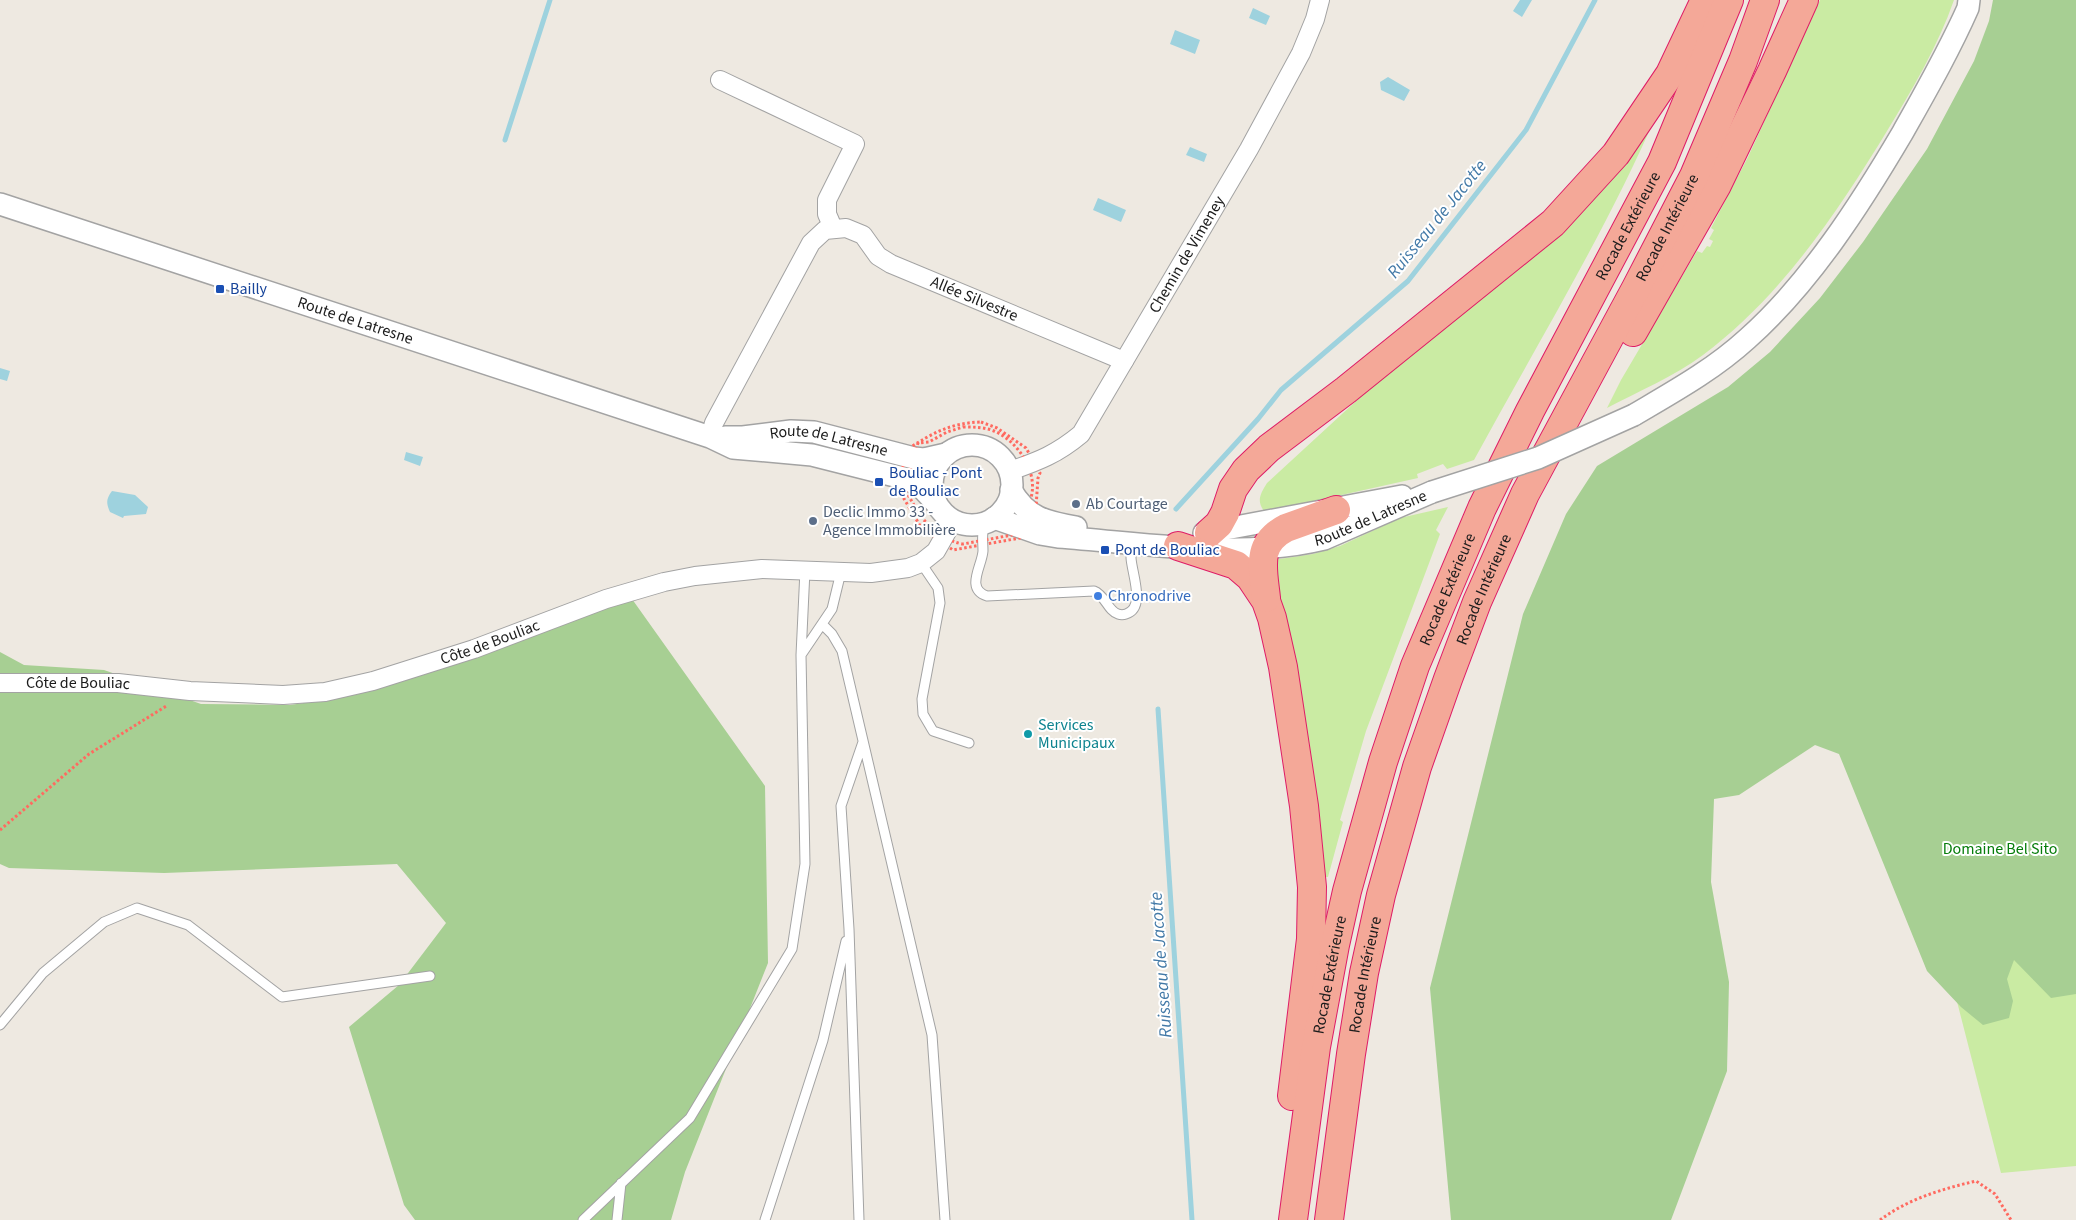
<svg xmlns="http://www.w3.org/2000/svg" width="2076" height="1220" font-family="'Source Sans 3',sans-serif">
  <rect width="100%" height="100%" fill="#eee9e1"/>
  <path fill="#caeba3" d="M 1820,0 L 1954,0 C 1938,46 1912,90 1887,131 C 1837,213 1780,298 1703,355 C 1673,377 1639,391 1607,408 L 1621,380 L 1697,251 L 1702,253 L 1707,246 L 1710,247 L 1713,241 L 1709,239 L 1714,230 L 1711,228 L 1748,157 Z
    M 1659,109 C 1607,230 1537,344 1474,460 L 1447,469 L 1443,464 L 1417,474 L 1418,478 L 1265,512 C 1256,502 1260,494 1267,483 L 1367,391 Z
    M 1448,507 L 1436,530 L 1440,534 L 1366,731 L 1340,820 L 1343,822 L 1328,877 L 1322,877 L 1273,560 L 1313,554 L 1340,546 L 1400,518 Z
    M 2076,756 L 2076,1166 L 2001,1173 L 1953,986 Z"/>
  <path fill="#a7cf93" d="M 1993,0 L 2076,0 L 2076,994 L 2051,998 L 2014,960 L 2007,979 L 2013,1001 L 2009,1018 L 1983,1025 L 1961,1007 L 1927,971 L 1839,754 L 1815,745 L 1739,795 L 1714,799 L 1711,882 L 1729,982 L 1727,1071 L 1671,1220 L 1451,1220 L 1430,988 L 1523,614 L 1566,514 L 1597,466 L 1728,387 L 1770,352 L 1820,298 L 1863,242 L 1927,149 L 1974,61 L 1989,21 Z
    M 632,599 L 765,786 L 768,963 L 685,1172 L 671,1220 L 415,1220 L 404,1205 L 349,1027 L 399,985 L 446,923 L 397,864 L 164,873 L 9,868 L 0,864 L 0,652 L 24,665 L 104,670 L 201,704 L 290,705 L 317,701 L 458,662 Z"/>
  <path fill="#9ed2de" d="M 1520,0 L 1532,0 L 1522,17 L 1513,11 Z
    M 1253,8 L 1270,16 L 1266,25 L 1249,18 Z
    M 1175,30 L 1200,40 L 1195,54 L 1170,44 Z
    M 1388,77 L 1410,90 L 1404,101 L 1381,90 L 1380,82 Z
    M 1190,147 L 1207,154 L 1204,162 L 1186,155 Z
    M 1098,198 L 1126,210 L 1121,222 L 1093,210 Z
    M 0,368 L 10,371 L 7,381 L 0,379 Z
    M 406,452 L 423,457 L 420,466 L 404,460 Z
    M 112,491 L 135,495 L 148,507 L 146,514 L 124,516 L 123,518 L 110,512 C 106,503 106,499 112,491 Z"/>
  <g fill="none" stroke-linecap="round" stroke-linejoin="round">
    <path stroke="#9ed2de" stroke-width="5" d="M 505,140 L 550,0
      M 1176,509 L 1258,419 L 1281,390 L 1408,281 L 1526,130 L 1595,0
      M 1158,709 L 1192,1220"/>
    <defs>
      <path id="service" d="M 985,523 C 981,533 983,541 983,551 C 982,566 965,589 987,596 L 1094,591 C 1105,595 1108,611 1118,614 C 1121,615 1123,615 1126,614 C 1146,608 1132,574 1131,558 C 1131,553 1132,548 1132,543
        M 921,563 L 938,588 L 940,603 L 922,699 L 923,714 L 933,731 L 969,743
        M 823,625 L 832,634 L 842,651 L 932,1035 L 945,1220
        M 801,655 L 832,609 L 841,572
        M 0,1025 L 43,973 L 104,922 L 137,908 L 188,925 L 282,997 L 430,976
        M 583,1220 L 690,1118 L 792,949 L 805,864 L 801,655 L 805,570
        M 617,1220 L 621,1183
        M 765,1220 L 823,1040 L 846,941
        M 859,1220 L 849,929 L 841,806 L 863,742"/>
      <g id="minor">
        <path d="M 720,80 L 855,144 L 827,200 L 827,214 L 833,228"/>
        <path id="s1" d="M 710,437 L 714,423 L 811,243 L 825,230 L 846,228 L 863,235 L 878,256 L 891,264 L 1124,361"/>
        <path id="s2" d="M 1010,471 C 1039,461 1057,454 1081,434 L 1249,149 L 1301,53 L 1315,19 L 1320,0"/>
        <path id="s3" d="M 0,683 L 118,683 L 190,691 L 283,695 L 325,692 L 373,681 L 474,649 L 606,599 L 664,582 L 695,576 L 762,569 L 871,573 L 908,568 L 921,563 L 936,551 L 953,521"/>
      </g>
      <g id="tertiary">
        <path id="s4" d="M 0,204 L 710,437 L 733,448 L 812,455 L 907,479 L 920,486 L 935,502"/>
        <path d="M 1634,415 C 1673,392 1713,370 1747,339 C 1810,283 1860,205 1903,132 C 1926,91 1949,51 1968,8 L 1969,0"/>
        <path id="s5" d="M 725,437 L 743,437 L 791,431 L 814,432 L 914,458 L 924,459 L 946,454"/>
        <circle cx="972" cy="485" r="40"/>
        <path d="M 1011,490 C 1027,518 1046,522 1076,527"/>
        <path id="s6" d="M 994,518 L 1040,534 L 1058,537 C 1145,543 1237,560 1324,539 L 1432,492"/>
        <path d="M 1204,533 L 1402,496"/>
      </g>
      <g id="trunk">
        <path d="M 1633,332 L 1717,185 L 1772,71 L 1804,0"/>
        <path d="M 1209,533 L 1219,524 L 1225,513 L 1233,489 L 1246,470 L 1269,448 L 1346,390 L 1553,223 L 1616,154 L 1670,74 L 1705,0"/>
        <path d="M 1178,546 L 1236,565 L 1250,577 L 1266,601 L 1272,618 L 1283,667 L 1304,806 L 1312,887 L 1311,939 L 1292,1096"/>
        <path d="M 1266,598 C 1263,569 1255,544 1286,528 L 1336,510"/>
        <path id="s7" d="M 1293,1220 L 1316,1047 L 1335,945 L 1347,891 L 1383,762 L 1415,666 L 1482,508 L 1530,411 L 1662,162 L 1729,0"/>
        <path id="s8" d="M 1329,1220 L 1351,1054 L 1364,973 L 1381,895 L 1417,767 L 1448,679 L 1477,602 L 1525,494 L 1636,288 L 1694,176 L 1743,61 L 1765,0"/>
      </g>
    </defs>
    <use href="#service" stroke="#a3a3a3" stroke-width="11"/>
    <use href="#minor" stroke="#a3a3a3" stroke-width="20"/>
    <use href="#tertiary" stroke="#a3a3a3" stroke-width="24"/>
    <use href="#trunk" stroke="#de1c66" stroke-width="30"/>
    <path stroke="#ff6a60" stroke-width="3" stroke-dasharray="2.5 2.5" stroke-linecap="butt" d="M 981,422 L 997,428 L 1026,448 L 1040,473 L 1038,478 L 1036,507 L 1023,536 L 1020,538 L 953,550 L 922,529 L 897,487 L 908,449 C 932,433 951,423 981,422 Z
      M 963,427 C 974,427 984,427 994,431 C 1016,440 1036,468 1032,493 C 1030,507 1022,519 1015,532 L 1012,535 L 963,544 C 956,543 952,541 945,537 C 923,525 918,511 905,490 L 905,485 L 918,443 L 929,442 L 947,432 Z
      M 0,830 L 89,754 L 168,705
      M 1880,1220 C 1908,1199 1942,1189 1976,1181 L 1995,1194 L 2011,1220"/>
    <use href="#service" stroke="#fff" stroke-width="9"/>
    <use href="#minor" stroke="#fff" stroke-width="18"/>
    <use href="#tertiary" stroke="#fff" stroke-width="21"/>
    <use href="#trunk" stroke="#f4a898" stroke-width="28"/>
    <defs>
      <path id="tertiary-bridge" d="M 1432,492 L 1538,458 L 1634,415"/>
    </defs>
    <use href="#tertiary-bridge" stroke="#a3a3a3" stroke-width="24" stroke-linecap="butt"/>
    <use href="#tertiary-bridge" stroke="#fff" stroke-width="21"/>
  </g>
  <g fill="#1a4fb4" stroke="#fff" stroke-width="2">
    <rect x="215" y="284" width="10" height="10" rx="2.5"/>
    <rect x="874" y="477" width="10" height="10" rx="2.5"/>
    <rect x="1100" y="545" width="10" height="10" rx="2.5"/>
  </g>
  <g fill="#5c6f8a" stroke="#fff" stroke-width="2">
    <circle cx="1076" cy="504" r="5"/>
    <circle cx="813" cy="521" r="5"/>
  </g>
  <circle fill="#3f7fe0" stroke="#fff" stroke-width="2" cx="1098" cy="596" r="5"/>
  <circle fill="#0f9aa8" stroke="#fff" stroke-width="2" cx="1028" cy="734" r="5"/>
  <g text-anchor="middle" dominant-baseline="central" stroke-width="4" stroke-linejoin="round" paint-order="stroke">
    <g font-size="16" fill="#1c1c1c" stroke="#fff">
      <text stroke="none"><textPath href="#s7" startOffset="1058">Rocade Extérieure</textPath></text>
      <text stroke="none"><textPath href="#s8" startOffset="1058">Rocade Intérieure</textPath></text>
      <text stroke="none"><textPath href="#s2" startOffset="289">Chemin de Vimeney</textPath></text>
      <text stroke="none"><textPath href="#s1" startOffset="409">Allée Silvestre</textPath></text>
      <text stroke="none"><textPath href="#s4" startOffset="374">Route de Latresne</textPath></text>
      <text stroke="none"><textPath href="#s5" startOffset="105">Route de Latresne</textPath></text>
      <text stroke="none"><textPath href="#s6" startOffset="385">Route de Latresne</textPath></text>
      <text stroke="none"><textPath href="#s7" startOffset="652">Rocade Extérieure</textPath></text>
      <text stroke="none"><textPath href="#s8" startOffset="652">Rocade Intérieure</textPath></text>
      <text stroke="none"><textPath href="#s3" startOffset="498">Côte de Bouliac</textPath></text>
      <text stroke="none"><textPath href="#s3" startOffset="78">Côte de Bouliac</textPath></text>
      <text stroke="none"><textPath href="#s7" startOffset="248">Rocade Extérieure</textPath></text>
      <text stroke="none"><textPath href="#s8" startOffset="248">Rocade Intérieure</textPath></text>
    </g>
    <g font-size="16" fill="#164399" stroke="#fff" text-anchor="start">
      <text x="230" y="289">Bailly</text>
      <text x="889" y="473">Bouliac - Pont<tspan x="889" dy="18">de Bouliac</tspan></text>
      <text x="1115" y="550">Pont de Bouliac</text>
    </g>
    <g font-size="16" fill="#4e5e75" stroke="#fff" text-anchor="start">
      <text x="1086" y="504">Ab Courtage</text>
      <text x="823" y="512">Declic Immo 33 -<tspan x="823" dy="18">Agence Immobilière</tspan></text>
    </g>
    <g font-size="16" fill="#366cbe" stroke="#fff" text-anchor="start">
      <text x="1108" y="596">Chronodrive</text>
    </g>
    <g font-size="16" fill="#0d838f" stroke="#fff" text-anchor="start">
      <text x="1038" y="725">Services<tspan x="1038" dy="18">Municipaux</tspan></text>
    </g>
    <g font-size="16" fill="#067d0b" stroke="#fff">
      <text x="2000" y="849">Domaine Bel Sito</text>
    </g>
    <g font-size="18" font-style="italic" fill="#4279a7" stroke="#fff">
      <text transform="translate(1437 219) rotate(-51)">Ruisseau de Jacotte</text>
      <text transform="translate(1161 965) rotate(-94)">Ruisseau de Jacotte</text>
    </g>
  </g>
</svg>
